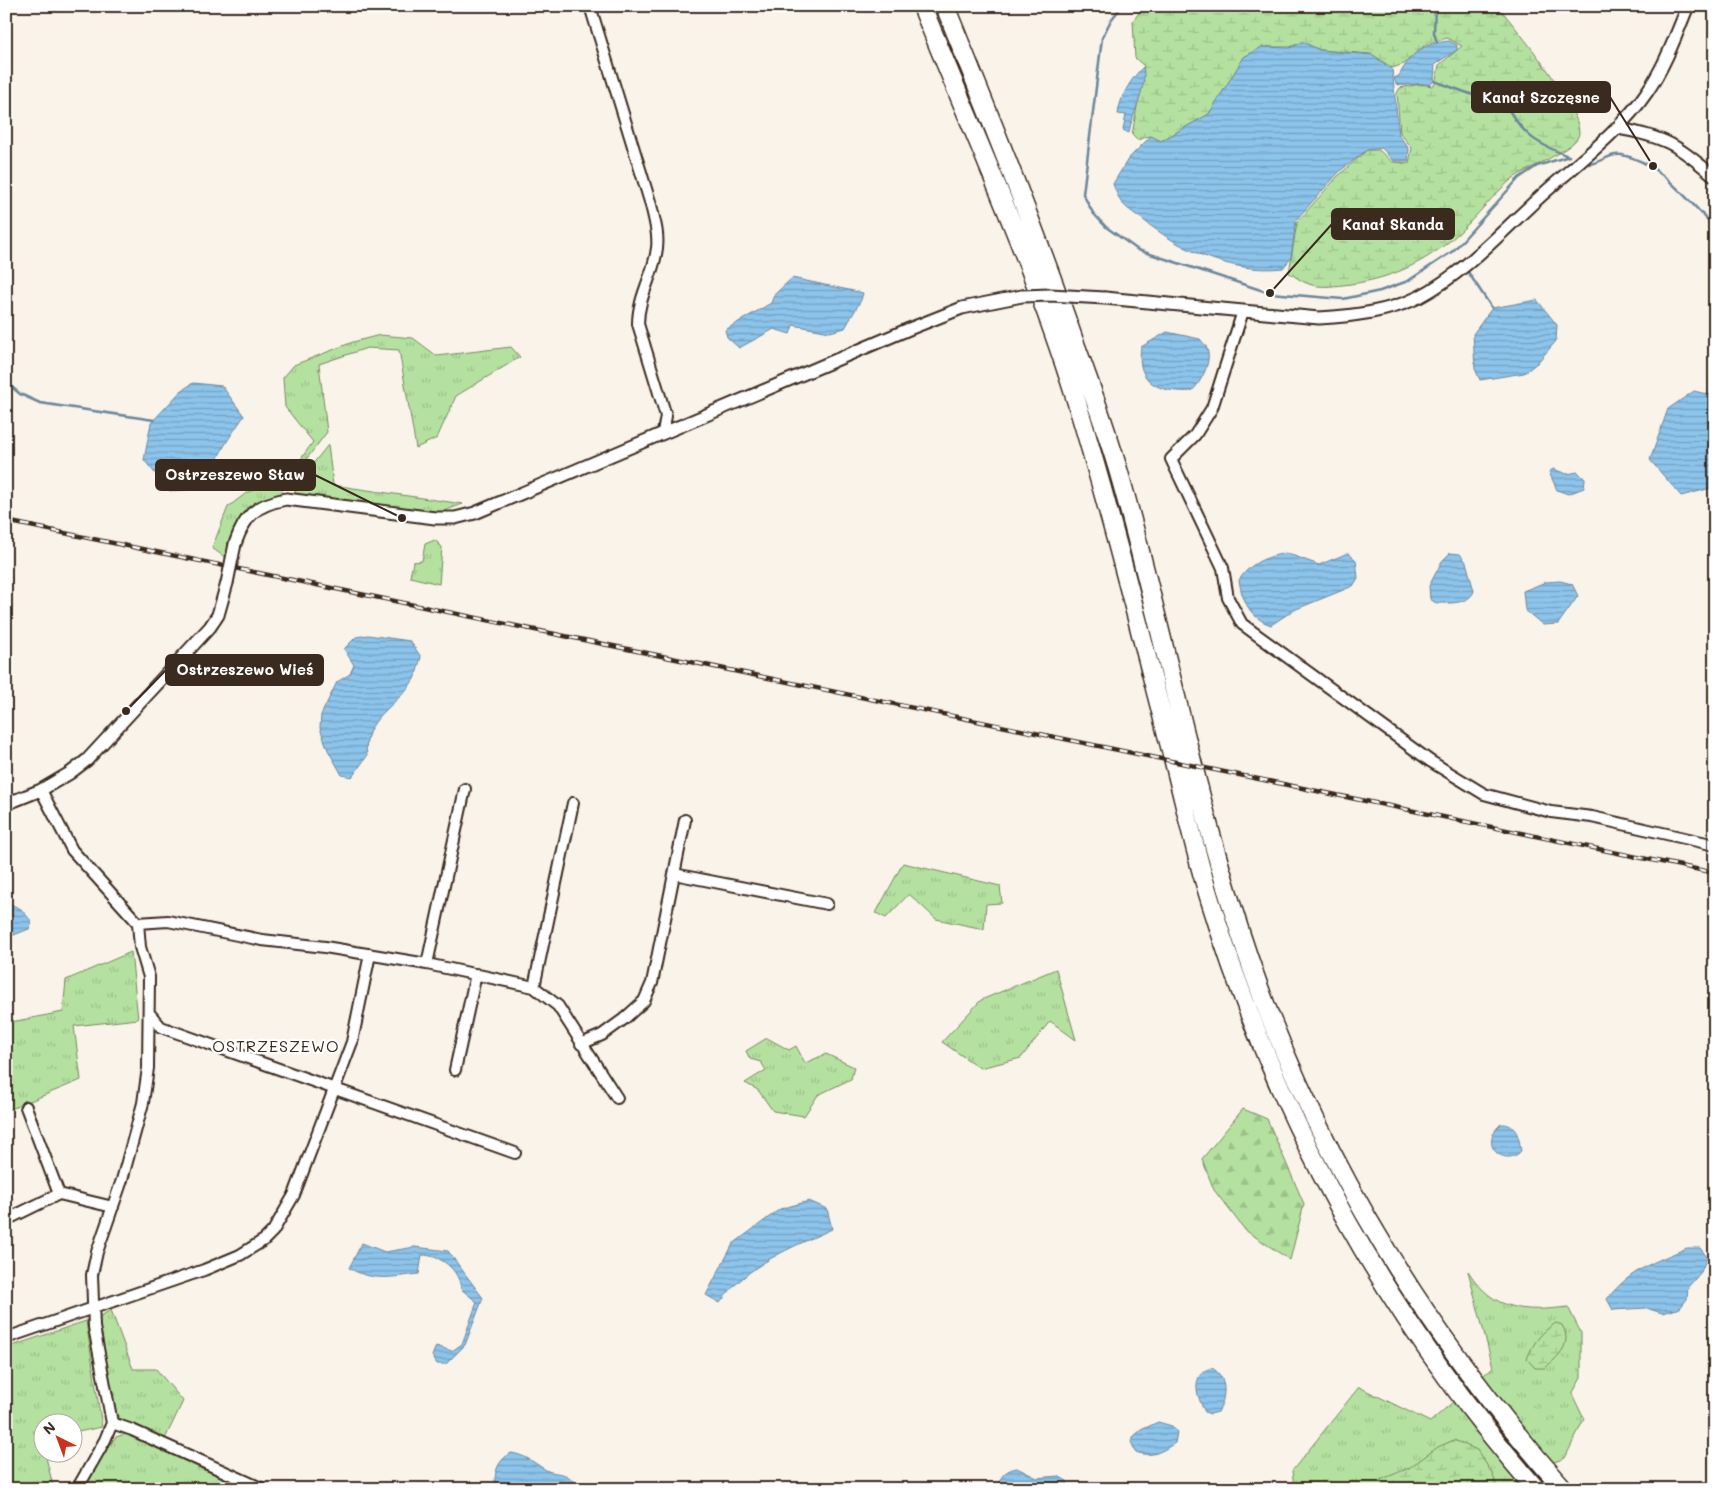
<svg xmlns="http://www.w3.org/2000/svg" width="1721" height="1495" font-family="Mali,sans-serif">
  <defs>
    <pattern id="grass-tufts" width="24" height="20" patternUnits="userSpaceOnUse" patternTransform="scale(1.25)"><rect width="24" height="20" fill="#b4e1a0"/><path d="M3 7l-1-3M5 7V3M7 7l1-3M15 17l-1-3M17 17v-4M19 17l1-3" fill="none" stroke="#9cc189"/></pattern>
    <pattern id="forest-firs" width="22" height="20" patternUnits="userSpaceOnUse" patternTransform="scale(1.25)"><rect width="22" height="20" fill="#b4e1a0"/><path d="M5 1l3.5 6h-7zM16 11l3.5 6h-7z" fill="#9cc189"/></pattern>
    <pattern id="wetland-marsh" width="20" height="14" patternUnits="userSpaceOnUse" patternTransform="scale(1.25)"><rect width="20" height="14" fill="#b4e1a0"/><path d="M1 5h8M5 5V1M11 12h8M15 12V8" fill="none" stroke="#9cc189"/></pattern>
    <pattern id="water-rules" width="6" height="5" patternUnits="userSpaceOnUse" patternTransform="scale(1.25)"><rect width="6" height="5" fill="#8cc4eb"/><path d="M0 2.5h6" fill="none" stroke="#749fbe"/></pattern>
  </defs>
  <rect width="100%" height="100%" fill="#f9f3ea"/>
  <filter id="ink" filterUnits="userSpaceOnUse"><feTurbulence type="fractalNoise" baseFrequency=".02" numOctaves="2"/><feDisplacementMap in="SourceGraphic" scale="10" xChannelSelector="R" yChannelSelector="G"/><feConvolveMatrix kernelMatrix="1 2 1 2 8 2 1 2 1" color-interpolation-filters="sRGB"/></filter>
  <g filter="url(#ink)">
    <path fill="url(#grass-tufts)" stroke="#78865f" d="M 380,335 L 413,338 L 437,356 L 511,347 L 520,357 L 456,396 L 437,438 L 416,448 L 399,350 L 367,348 L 319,364 L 327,432 L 280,494 L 255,505 L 230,543 L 226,558 L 212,548 L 228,507 L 245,494 L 292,471 L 313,442 L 285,407 L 283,378 L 294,365 L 353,342 Z
      M 328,445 L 333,485 L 463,504 L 441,512 L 295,495 L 295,486 Z
      M 435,540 L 442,547 L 439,584 L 410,577 L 413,562 L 422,561 L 425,544 Z
      M 903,863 L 1000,886 L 1002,903 L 986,904 L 984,929 L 936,919 L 909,894 L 886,918 L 876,913 Z
      M 131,952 L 138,1019 L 74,1026 L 81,1080 L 6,1111 L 6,1023 L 63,1012 L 66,980 Z
      M 1056,969 L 1076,1040 L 1050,1021 L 1021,1058 L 980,1068 L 942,1042 L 981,1000 Z
      M 767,1038 L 789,1050 L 796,1046 L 805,1063 L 826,1054 L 854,1067 L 851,1079 L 818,1095 L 804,1116 L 773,1111 L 758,1090 L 745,1083 L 766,1070 L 761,1062 L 750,1059 L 746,1051 Z
      M 1468,1271 C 1494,1312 1524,1312 1568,1307 L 1581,1333 L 1581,1378 L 1572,1394 L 1584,1419 L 1565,1458 L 1549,1464 L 1514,1489 L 1294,1487 L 1292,1471 L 1359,1387 L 1430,1422 L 1493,1367 Z
      M 111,1310 L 133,1369 L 156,1369 L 183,1401 L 163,1443 L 122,1421 L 110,1405 L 97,1318 Z
      M 86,1321 L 102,1427 L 73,1433 L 72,1422 L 42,1422 L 42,1452 L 45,1453 L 53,1486 L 6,1489 L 6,1348 Z
      M 128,1433 L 226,1476 L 216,1489 L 83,1489 L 100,1458 L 116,1437 Z"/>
    <path fill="url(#forest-firs)" stroke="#78865f" d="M 1243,1109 L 1267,1119 L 1304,1204 L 1290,1260 L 1245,1230 L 1214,1190 L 1202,1159 Z"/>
    <path fill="url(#wetland-marsh)" stroke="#78865f" d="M 1144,6 L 1498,6 C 1517,30 1580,105 1579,133 C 1579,148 1525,169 1512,179 C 1493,195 1477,216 1459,233 C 1425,264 1388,280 1343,285 C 1333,286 1319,288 1309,284 C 1302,282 1295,276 1289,273 L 1297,222 L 1338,176 L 1367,150 L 1379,150 L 1392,162 L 1409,163 L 1412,148 L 1400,133 L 1397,93 L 1400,88 L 1420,84 L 1432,86 L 1435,84 L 1439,65 L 1462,46 L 1447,38 L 1425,45 L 1404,64 L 1392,68 L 1372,54 L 1320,50 L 1303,42 L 1290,47 L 1262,47 L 1244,57 L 1209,114 L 1161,141 L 1150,136 L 1137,140 L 1132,135 L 1144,66 L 1135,58 L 1133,21 Z
      M 1556,1323 L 1562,1325 C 1573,1344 1559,1356 1545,1368 L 1535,1368 L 1527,1359 C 1533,1343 1541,1332 1556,1323 Z
      M 1454,1440 L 1477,1450 L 1492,1473 L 1498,1489 L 1386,1489 L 1380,1480 L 1409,1468 L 1438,1447 Z"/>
    <path fill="url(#water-rules)" stroke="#6c8699" d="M 1449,41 L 1457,45 L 1457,50 L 1435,64 L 1434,81 L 1430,85 C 1417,81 1405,88 1396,84 L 1394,78 L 1399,76 C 1411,53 1421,44 1449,41 Z
      M 1303,42 L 1319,50 L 1372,55 L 1392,69 L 1399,135 L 1409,149 L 1408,161 L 1393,161 L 1382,148 L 1367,150 L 1340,171 L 1296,220 L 1291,258 L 1283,268 C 1232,274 1180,250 1142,219 C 1135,214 1126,208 1121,202 C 1118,196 1115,190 1113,184 L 1128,159 L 1151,136 L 1161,141 L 1209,114 L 1244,57 L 1262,47 L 1290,48 Z
      M 1143,67 C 1148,86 1132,113 1129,133 L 1123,130 L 1126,115 L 1118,114 C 1120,97 1130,80 1143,67 Z
      M 792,278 L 863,293 L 861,300 L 845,328 L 830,332 L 793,325 L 790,334 L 774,329 L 739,348 L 727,337 L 725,330 L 771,303 L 774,295 Z
      M 1537,300 L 1557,325 L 1556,341 L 1537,363 L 1524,373 L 1480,380 L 1475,369 L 1473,334 L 1492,308 Z
      M 1167,332 L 1200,339 C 1202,342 1206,345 1207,349 C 1212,362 1201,382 1192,391 C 1161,393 1135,384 1141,347 Z
      M 193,383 L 222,386 L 244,416 C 229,438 211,462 210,488 L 170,491 L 144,460 L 151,423 L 181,391 Z
      M 1694,391 L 1715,396 L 1715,487 L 1681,496 L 1650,460 L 1668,409 Z
      M 1553,469 L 1567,474 L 1578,472 L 1585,479 L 1584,488 L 1568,494 L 1557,490 L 1549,472 Z
      M 1286,553 L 1319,565 L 1348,553 L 1356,560 L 1358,578 L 1353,586 L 1294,610 L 1271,625 C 1250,618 1242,600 1239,580 C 1251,562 1266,557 1286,553 Z
      M 1450,553 L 1460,554 L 1466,562 L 1474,591 C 1469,605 1448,603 1436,603 L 1430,599 L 1429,586 L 1442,561 Z
      M 1560,581 L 1572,584 L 1578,596 L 1558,624 L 1543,625 L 1525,610 L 1523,591 L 1546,582 Z
      M 368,635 L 410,641 L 421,657 C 419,664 417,673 414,679 C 397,708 361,718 367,756 L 352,777 L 342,775 L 328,750 L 320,728 L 321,715 L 337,682 L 350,674 L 354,665 L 344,649 L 356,637 Z
      M 6,902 L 21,909 L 32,922 L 29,929 L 6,938 Z
      M 1501,1124 C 1517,1123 1519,1138 1521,1151 C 1506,1168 1476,1146 1501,1124 Z
      M 809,1201 L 827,1209 L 832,1229 C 791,1248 747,1264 720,1303 L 706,1295 L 733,1244 L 780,1209 Z
      M 362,1243 L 385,1252 L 415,1247 L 448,1251 L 483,1298 L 465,1345 L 446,1364 L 437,1364 L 432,1356 L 436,1346 L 452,1351 L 462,1344 L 477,1302 L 461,1289 C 459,1269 440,1255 422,1255 L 419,1274 C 392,1277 373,1282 349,1268 Z
      M 1687,1248 L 1700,1248 L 1707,1257 L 1701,1272 L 1688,1287 L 1687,1299 L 1680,1308 L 1662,1313 L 1646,1308 L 1613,1310 L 1607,1299 C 1630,1270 1654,1262 1687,1248 Z
      M 1212,1368 C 1228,1377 1226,1398 1218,1412 L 1210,1414 L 1205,1412 C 1197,1397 1189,1374 1212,1368 Z
      M 1158,1422 L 1172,1426 L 1177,1432 L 1175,1443 C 1161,1452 1152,1458 1136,1452 L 1131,1442 L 1133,1437 L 1141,1430 Z
      M 511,1453 C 526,1455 534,1463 546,1470 C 558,1476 564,1469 577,1485 L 577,1489 L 496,1489 C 493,1474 497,1461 511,1453 Z
      M 1017,1468 L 1037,1478 L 1058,1476 L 1067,1481 L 1068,1488 L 998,1489 C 999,1477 1005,1470 1017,1468 Z"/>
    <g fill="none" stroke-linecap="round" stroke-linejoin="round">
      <path stroke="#6c8699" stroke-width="2.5" d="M 1122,6 L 1111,20 L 1102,38 L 1083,194 L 1093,213 L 1106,227 L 1138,250 L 1270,293 L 1343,299 L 1380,291 L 1408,281 L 1453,251 L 1519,178 L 1537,166 L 1569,156
        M 1435,6 L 1434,33 L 1437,42
        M 1434,81 L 1507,107 C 1525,137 1536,143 1568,156
        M 1589,164 C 1601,163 1609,153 1622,155 C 1660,162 1688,201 1715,227
        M 1468,272 L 1492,308
        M 6,382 L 20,394 L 40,403 L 154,420"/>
      <defs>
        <path id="minor" d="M 590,6 L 651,205 C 654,219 659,233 657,248 C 654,275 638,296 638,324 L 666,416 L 663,432
          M 1616,128 C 1665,137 1677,144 1715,177
          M 1243,311 L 1212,408 L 1195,435 L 1171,459 L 1223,568 L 1228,598 L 1242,624 L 1430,761 L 1484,794 L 1551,812 L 1592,817 L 1715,845
          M 41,790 L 72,850 L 138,923 L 140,947 L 149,977 L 148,1068 L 143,1103 L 122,1180 L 97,1252 L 92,1275 L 94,1327 L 112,1423 L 105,1440 L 77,1489
          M 674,874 L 827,904
          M 138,923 L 168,921 L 262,940 L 325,947 L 427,964 L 534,987 L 558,1006 L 617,1098
          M 427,964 L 465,789
          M 534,987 L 573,803
          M 149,1013 L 161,1027 L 515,1153
          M 581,1044 L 602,1035 L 624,1019 L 644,1001 L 652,983 L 685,820
          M 455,1070 L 476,974
          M 26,1107 L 59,1194
          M 6,1220 L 59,1194 L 113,1207
          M 6,1338 L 204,1270 L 240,1255 L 264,1240 L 273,1231 L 294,1195 L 352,1042 L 370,954
          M 112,1423 L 132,1430 L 263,1489"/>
        <path id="tertiary" d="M 1105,298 L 1319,318 C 1353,316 1388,312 1419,297 C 1465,273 1503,230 1542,195 C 1577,163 1620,132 1647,92 C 1665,66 1676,35 1688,6
          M 235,544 C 245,515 255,505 286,499 L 435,518 L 455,518 L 475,513 L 909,329 L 962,308 L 1022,296
          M 6,804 L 41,790 L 70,773 L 87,760 L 210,627 L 218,615 L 227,583"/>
        <path id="motorway" d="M 922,6 C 975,137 1034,265 1076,400 C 1112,517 1141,635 1172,754 C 1185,804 1195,854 1211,903 C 1278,1120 1387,1318 1536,1489
          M 945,6 C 990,117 1035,228 1074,341 C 1091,387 1108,433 1121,480 C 1171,657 1202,841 1269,1014 C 1338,1189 1438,1348 1564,1489"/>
      </defs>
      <use href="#minor" stroke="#3b2a1e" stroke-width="14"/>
      <use href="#tertiary" stroke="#3b2a1e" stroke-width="15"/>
      <use href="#motorway" stroke="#3b2a1e" stroke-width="21"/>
      <use href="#minor" stroke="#fff" stroke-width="10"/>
      <use href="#tertiary" stroke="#fff" stroke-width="11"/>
      <use href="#motorway" stroke="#fff" stroke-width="18"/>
      <defs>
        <path id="rail" d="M 6,521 L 1715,873"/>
      </defs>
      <use href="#rail" stroke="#3b2a1e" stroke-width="4.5"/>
      <use href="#rail" stroke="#fff" stroke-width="2.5" stroke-dasharray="8" stroke-linecap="butt"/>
      <defs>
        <path id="tertiary-bridge" d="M 1022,296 L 1050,295 L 1105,298
          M 227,583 L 235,544"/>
      </defs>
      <use href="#tertiary-bridge" stroke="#3b2a1e" stroke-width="15" stroke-linecap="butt"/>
      <use href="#tertiary-bridge" stroke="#fff" stroke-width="11"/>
    </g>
  </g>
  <g text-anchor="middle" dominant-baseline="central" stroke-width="4.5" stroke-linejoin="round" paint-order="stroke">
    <g font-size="16" letter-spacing="1" fill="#3b2a1e" stroke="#fff">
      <text x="276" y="1045">OSTRZESZEWO</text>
    </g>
  </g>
  <path fill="none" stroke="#3b2a1e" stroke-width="2" d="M1653 166L1610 97M1270 293L1332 224M402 518L315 475M126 711L166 670"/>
  <g fill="#3b2a1e" stroke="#fff" stroke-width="2">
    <circle cx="1653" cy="166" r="5"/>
    <circle cx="1270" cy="293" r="5"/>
    <circle cx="402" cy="518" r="5"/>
    <circle cx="126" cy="711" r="5"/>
  </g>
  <g fill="#3b2a1e" stroke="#3b2a1e" stroke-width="2">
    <rect x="1472" y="82" width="138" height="30" rx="5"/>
    <rect x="1332" y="209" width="122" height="30" rx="5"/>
    <rect x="156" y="460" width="159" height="30" rx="5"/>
    <rect x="166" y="655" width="157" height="30" rx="5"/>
  </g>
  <g font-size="15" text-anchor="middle" font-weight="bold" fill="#fff">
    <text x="1541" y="103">Kanał Szczęsne</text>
    <text x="1393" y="230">Kanał Skanda</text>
    <text x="235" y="480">Ostrzeszewo Staw</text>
    <text x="245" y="675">Ostrzeszewo Wieś</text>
  </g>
  <rect width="1721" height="1495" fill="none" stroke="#fff" stroke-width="25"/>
  <rect x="12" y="12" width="1696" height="1470" fill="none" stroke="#3b2a1e" stroke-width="2" filter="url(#ink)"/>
  <g transform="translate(58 1438) rotate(318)"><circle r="24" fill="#ffffff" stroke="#b1aaa5"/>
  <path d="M0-4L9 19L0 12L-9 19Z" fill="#c8321e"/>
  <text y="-8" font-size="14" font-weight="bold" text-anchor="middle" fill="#3b2a1e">N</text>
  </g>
</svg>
